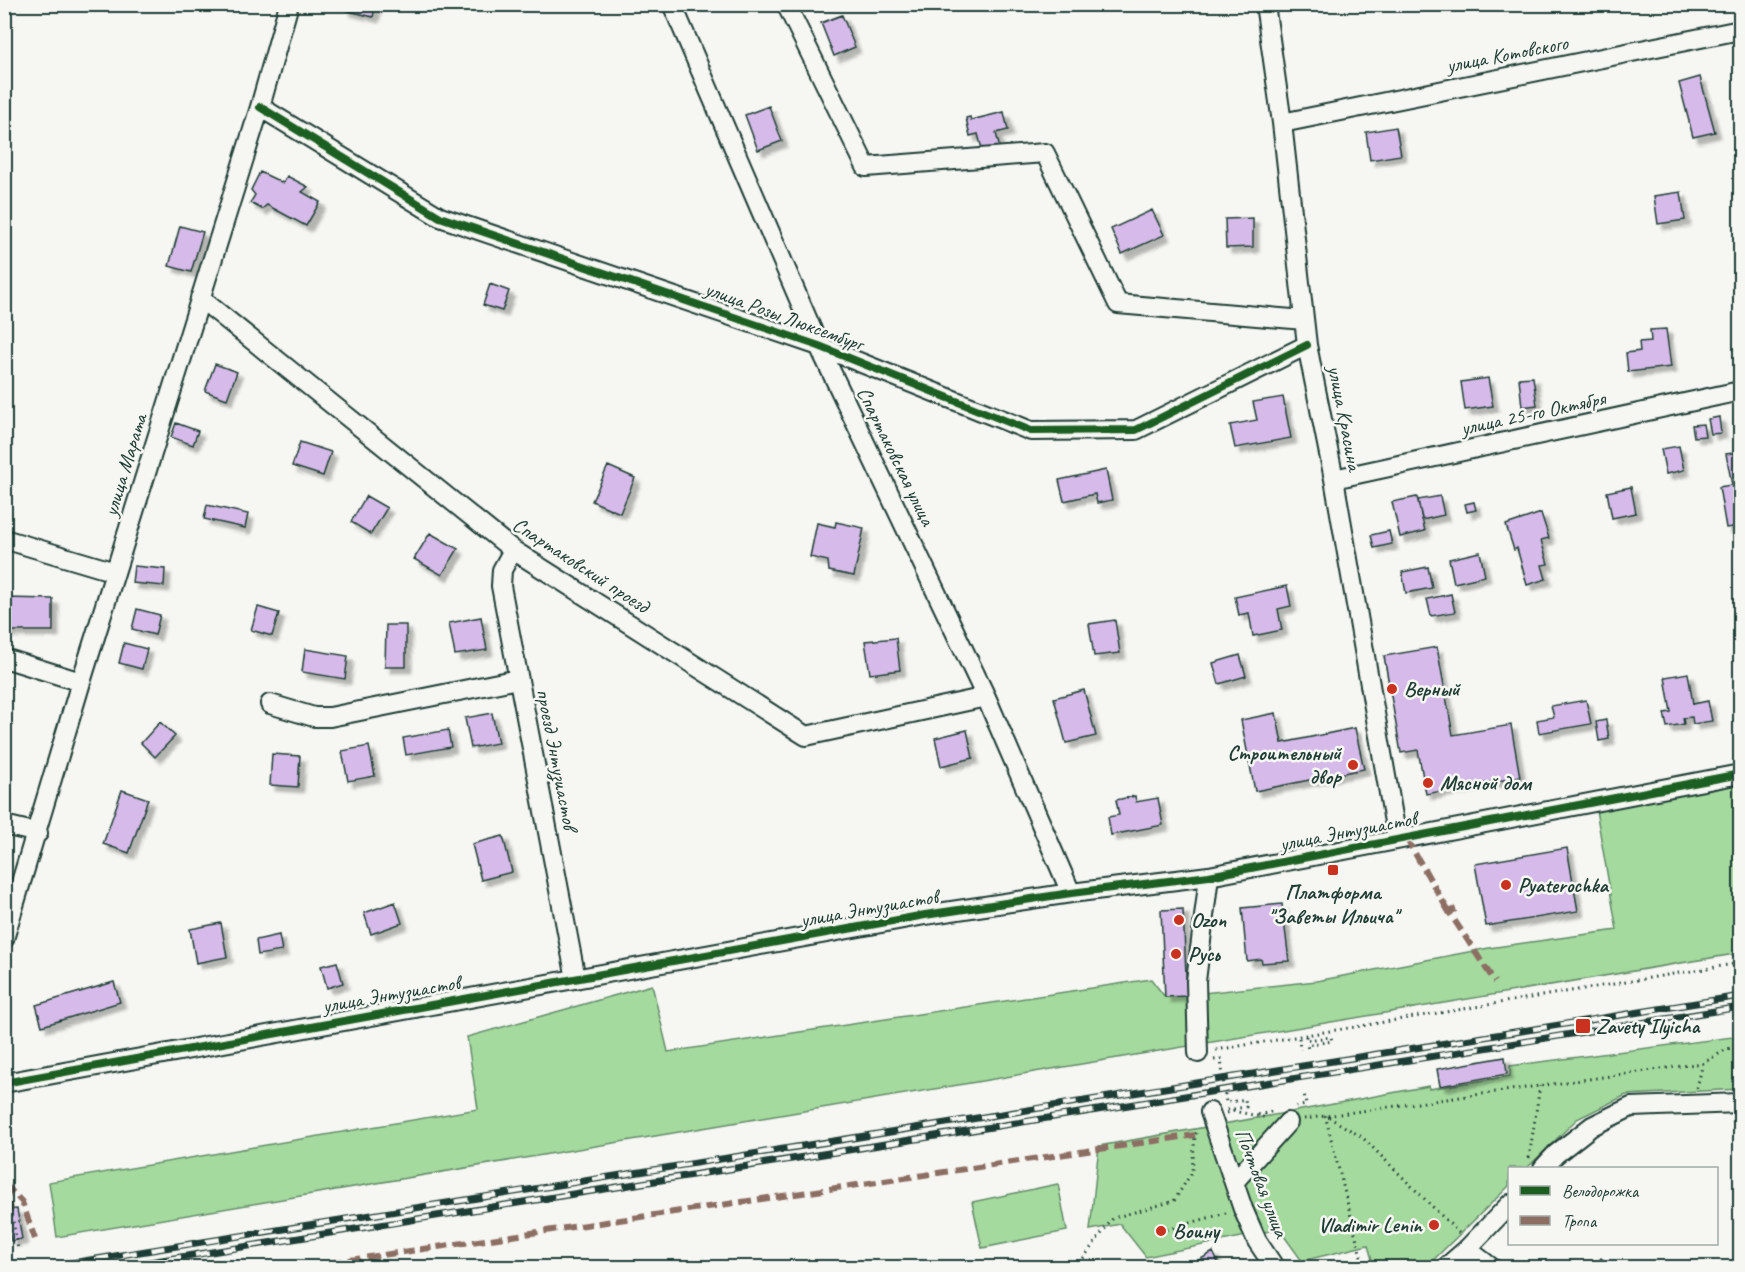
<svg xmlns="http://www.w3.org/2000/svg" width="1745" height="1272" font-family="Caveat,sans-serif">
  <defs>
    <filter id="shadow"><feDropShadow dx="5.5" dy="5.5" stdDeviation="1.5" flood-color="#0004"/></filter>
  </defs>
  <rect width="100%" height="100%" fill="#f6f6f2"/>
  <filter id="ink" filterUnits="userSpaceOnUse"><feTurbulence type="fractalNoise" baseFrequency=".0167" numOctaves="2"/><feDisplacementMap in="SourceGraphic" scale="12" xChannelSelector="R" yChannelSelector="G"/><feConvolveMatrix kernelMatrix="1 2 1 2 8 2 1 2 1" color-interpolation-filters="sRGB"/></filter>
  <g filter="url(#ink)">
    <path fill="#a5da9e" stroke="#628c69" stroke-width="1.5" d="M 1740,783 L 1740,953 L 57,1237 L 49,1182 L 478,1109 L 467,1037 L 652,985 L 668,1052 L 1151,979 L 1165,997 L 1317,981 L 1489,948 L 1617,930 L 1596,810 Z
      M 1740,1036 L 1740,1089 L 1626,1095 L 1577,1119 L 1527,1168 L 1510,1168 L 1509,1186 L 1426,1267 L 1374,1267 L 1368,1245 L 1302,1261 L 1279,1229 L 1146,1257 L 1120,1224 L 1090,1230 L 1099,1146 L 1291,1112 L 1429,1086 L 1429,1089 L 1510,1076 L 1510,1066 Z
      M 1058,1184 L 1067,1231 L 982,1248 L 972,1202 Z"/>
    <path fill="#d6bae9" stroke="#1f3d34" stroke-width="1.5" filter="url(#shadow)" d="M 347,4 L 376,4 L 373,17 L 345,10 Z
      M 842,15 L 855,47 L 834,56 L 821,23 Z
      M 1700,77 L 1715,132 L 1693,137 L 1679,83 Z
      M 769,106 L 782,141 L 758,150 L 745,115 Z
      M 1004,112 L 1008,130 L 996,133 L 1000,149 L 983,153 L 978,134 L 970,136 L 966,118 L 970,117 L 971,120 Z
      M 1396,127 L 1401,155 L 1370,160 L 1366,132 Z
      M 260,172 L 283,183 L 287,176 L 308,187 L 302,192 L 320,202 L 306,226 L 267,205 L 262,209 L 250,203 L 255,195 L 251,190 Z
      M 1681,192 L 1685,220 L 1658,224 L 1654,196 Z
      M 1152,210 L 1164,235 L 1122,254 L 1111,229 Z
      M 1253,218 L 1253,247 L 1226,248 L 1225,219 Z
      M 180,226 L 203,232 L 191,272 L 169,266 Z
      M 490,284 L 509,291 L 502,311 L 483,305 Z
      M 1666,329 L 1671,367 L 1628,372 L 1626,353 L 1640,351 L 1639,342 L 1651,341 L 1650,330 Z
      M 215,364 L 237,372 L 227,399 L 205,391 Z
      M 1533,377 L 1537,405 L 1522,407 L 1519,378 Z
      M 1488,378 L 1493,406 L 1465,410 L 1461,382 Z
      M 1283,397 L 1291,438 L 1235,448 L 1230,425 L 1257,420 L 1253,402 Z
      M 1719,417 L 1721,433 L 1711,434 L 1708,419 Z
      M 176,423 L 198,431 L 193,445 L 171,437 Z
      M 1703,424 L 1705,436 L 1694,437 L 1692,425 Z
      M 300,442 L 331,452 L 323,476 L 292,466 Z
      M 1679,446 L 1684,470 L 1666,474 L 1661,449 Z
      M 1740,452 L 1740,526 L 1726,528 L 1719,487 L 1732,485 L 1726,454 Z
      M 608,466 L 635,478 L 620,513 L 592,501 Z
      M 1106,470 L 1112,500 L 1097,503 L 1095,494 L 1064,501 L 1059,480 Z
      M 1631,487 L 1636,513 L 1612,518 L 1607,492 Z
      M 366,496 L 387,508 L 371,534 L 351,522 Z
      M 1440,496 L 1444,515 L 1422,520 L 1418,500 Z
      M 1417,497 L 1425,531 L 1400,537 L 1392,502 Z
      M 1474,502 L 1476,510 L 1467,512 L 1465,504 Z
      M 207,505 L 248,514 L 245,528 L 204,519 Z
      M 1541,513 L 1549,538 L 1541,540 L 1548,564 L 1542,565 L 1546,579 L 1527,585 L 1517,548 L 1514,550 L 1506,525 Z
      M 836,522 L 864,528 L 854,576 L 829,571 L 828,561 L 810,557 L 817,523 L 835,527 Z
      M 1389,531 L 1392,544 L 1374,548 L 1371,535 Z
      M 430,533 L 458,549 L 442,575 L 414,559 Z
      M 1480,552 L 1485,576 L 1454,583 L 1449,559 Z
      M 134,566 L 165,569 L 164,586 L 132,583 Z
      M 1428,567 L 1432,588 L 1406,593 L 1402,572 Z
      M 1287,586 L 1291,606 L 1278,609 L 1282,630 L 1253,636 L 1249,613 L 1239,615 L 1235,597 Z
      M 1451,594 L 1455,612 L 1431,616 L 1427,599 Z
      M 4,598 L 53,599 L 53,631 L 4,631 Z
      M 258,607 L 279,613 L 272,636 L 251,630 Z
      M 137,609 L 160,615 L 155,635 L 132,629 Z
      M 481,617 L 487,650 L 455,655 L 449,623 Z
      M 1115,620 L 1120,653 L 1094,656 L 1089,624 Z
      M 386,625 L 406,625 L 406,667 L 385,667 Z
      M 896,638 L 900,670 L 870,674 L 865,641 Z
      M 124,643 L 147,649 L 142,669 L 119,663 Z
      M 1437,647 L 1453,735 L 1511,725 L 1520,777 L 1426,794 L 1418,750 L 1401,753 L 1384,656 Z
      M 305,649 L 348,656 L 345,679 L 302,672 Z
      M 1240,655 L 1246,676 L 1219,684 L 1213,663 Z
      M 1688,673 L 1693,704 L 1708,701 L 1712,721 L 1693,724 L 1692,717 L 1683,718 L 1684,724 L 1667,727 L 1664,713 L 1671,712 L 1665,677 Z
      M 1084,690 L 1096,736 L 1066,743 L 1054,698 Z
      M 1740,698 L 1740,715 L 1737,716 L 1734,699 Z
      M 1586,700 L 1591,724 L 1539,733 L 1537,720 L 1554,717 L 1551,706 Z
      M 492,713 L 498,743 L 471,748 L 465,718 Z
      M 1276,713 L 1282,743 L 1355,728 L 1364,769 L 1255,791 L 1241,720 Z
      M 1606,720 L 1609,739 L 1599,741 L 1596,722 Z
      M 160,722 L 175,736 L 155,757 L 141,743 Z
      M 448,730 L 451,747 L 406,755 L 403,738 Z
      M 967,730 L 973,758 L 941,766 L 935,738 Z
      M 369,746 L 375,776 L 348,781 L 342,751 Z
      M 272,754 L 300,756 L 298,787 L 270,785 Z
      M 122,790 L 148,799 L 129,853 L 103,844 Z
      M 1135,796 L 1136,802 L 1158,798 L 1163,825 L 1111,835 L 1108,817 L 1119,815 L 1116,800 Z
      M 503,836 L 512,872 L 481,880 L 472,844 Z
      M 1567,848 L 1578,911 L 1486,926 L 1475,864 Z
      M 395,902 L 402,923 L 371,934 L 364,913 Z
      M 1282,904 L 1289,961 L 1262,963 L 1261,959 L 1247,961 L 1242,908 Z
      M 1183,909 L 1187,996 L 1165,997 L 1161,910 Z
      M 221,923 L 227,957 L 196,963 L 190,929 Z
      M 279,935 L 282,951 L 258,955 L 256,940 Z
      M 337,962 L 343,983 L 327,988 L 321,966 Z
      M 114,982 L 120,1002 L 42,1026 L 36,1005 Z
      M 1505,1057 L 1507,1074 L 1440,1086 L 1437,1069 Z
      M 17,1209 L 22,1239 L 11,1241 L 6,1210 Z
      M 1213,1252 L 1221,1268 L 1185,1268 Z
      M 1601,1258 L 1613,1268 L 1593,1268 Z"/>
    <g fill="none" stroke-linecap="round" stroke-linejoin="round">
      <defs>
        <path id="minor" d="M 672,4 L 819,346 L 986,697 L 1071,893
          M 786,4 L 866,167 L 1045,153 L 1118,304 L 1304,320
          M 1265,4 L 1282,123 L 1307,345 L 1334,479 L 1397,839
          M 260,107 L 440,217 L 819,346 L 1031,431 L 1136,430 L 1307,345
          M 1282,123 L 1740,30
          M 200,298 L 513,550 L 806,736 L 986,697
          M 1334,479 L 1740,391
          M 4,539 L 115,572
          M 513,550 L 502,570 L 501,586 L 576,979
          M 4,658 L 81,682
          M 270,704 L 314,717 L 330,717 L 518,679
          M 4,825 L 38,833
          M 4,939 L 81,682 L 260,107 L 289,4
          M 1198,1053 L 1196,981 L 1209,876
          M 4,1083 L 925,915 L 1071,893 L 1209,876 L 1740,774
          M 1210,1112 L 1243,1209 L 1257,1241 L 1275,1268
          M 1543,1168 L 1556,1154 L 1592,1126 L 1631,1107 L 1740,1103
          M 1235,1181 L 1288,1122
          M 1467,1249 L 1492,1268
          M 1445,1268 L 1467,1249 L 1510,1204"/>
      </defs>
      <use href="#minor" stroke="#1f3d34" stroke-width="22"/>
      <path stroke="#1f3d34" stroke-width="3" stroke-dasharray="1.5 4.5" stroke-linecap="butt" d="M 1306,1036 L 1306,1040 L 1331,1037 L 1332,1041 L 1307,1045 L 1308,1049
        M 1299,1038 L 1300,1050
        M 1216,1050 L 1740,963
        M 1214,1060 L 1221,1059 L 1226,1103 L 1245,1099 L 1246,1107 L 1226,1110
        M 1697,1088 L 1703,1063
        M 1296,1107 L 1306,1105 L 1304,1093
        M 1227,1113 L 1233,1111 L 1268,1118
        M 1258,1115 L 1275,1111
        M 1304,1119 L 1703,1063 L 1727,1049 L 1740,1046
        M 1529,1158 L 1540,1086
        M 11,1210 L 18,1249
        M 1161,1231 L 1226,1213
        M 1076,1268 L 1113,1218 L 1174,1201 L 1192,1172 L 1195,1135 L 1198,1130
        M 1364,1268 L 1325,1115 L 1362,1137 L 1459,1233"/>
      <use href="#minor" stroke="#f6f6f2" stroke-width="18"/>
      <defs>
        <path id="rail" d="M 40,1268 L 1740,996
          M 112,1268 L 1740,1007"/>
      </defs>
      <use href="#rail" stroke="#1f3d34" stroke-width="7"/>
      <use href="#rail" stroke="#f6f6f2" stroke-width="4.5" stroke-dasharray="14" stroke-linecap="butt"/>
      <path stroke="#8d6e63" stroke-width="6" stroke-dasharray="12 6" stroke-linecap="butt" d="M 1406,838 L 1449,912
        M 1456,909 L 1449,912 L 1495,982
        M 5,1184 L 22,1202 L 35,1239
        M 5,1186 L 11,1210
        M 295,1268 L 1195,1135"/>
      <defs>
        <path id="cycleway" d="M 260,107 L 440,217 L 819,346 L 1031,431 L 1136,430 L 1307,345
          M 4,1083 L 925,915 L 1071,893 L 1209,876 L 1740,774"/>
      </defs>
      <use href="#cycleway" stroke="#f6f6f2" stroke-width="11"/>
      <use href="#cycleway" stroke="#1b5e20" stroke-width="8"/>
    </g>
  </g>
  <g fill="#c8321e" stroke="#f6f6f2" stroke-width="2">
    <circle cx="1392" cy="689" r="6"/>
    <circle cx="1353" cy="765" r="6"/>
    <circle cx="1428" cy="783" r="6"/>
    <rect x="1327" y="864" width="12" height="12" rx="3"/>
    <circle cx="1506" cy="885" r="6"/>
    <circle cx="1179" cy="920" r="6"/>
    <circle cx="1176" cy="954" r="6"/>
    <rect x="1575" y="1018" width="16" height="16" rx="3"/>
    <circle cx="1434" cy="1225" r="6"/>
    <circle cx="1161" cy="1231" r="6"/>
  </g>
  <g text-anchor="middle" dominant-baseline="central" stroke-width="5" stroke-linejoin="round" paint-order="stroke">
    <g font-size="21" fill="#1f3d34" stroke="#f6f6f2">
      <text transform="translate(1507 54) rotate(-11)">улица Котовского</text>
      <text transform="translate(784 316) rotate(20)">улица Розы Люксембург</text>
      <text transform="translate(1533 413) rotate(-12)">улица 25-го Октября</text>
      <text transform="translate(1345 418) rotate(79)">улица Красина</text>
      <text transform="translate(896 456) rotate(64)">Спартаковская улица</text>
      <text transform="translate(125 465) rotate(-73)">улица Марата</text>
      <text transform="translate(581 565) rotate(33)">Спартаковский проезд</text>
      <text transform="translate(557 759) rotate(79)">проезд Энтузиастов</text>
      <text transform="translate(1348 831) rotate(-11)">улица Энтузиастов</text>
      <text transform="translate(869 908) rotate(-10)">улица Энтузиастов</text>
      <text transform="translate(391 994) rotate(-10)">улица Энтузиастов</text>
      <text transform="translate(1262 1183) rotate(69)">Почтовая улица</text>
    </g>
    <g font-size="21" font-weight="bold" fill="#1f3d34" stroke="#f6f6f2" text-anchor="start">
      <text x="1404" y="689">Верный</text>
      <text x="1341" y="753" text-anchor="end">Строительный<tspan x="1341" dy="24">двор</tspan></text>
      <text x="1440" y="783">Мясной дом</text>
      <text x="1518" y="885">Pyaterochka</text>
      <text x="1333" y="892" text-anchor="middle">Платформа<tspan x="1333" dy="24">"Заветы Ильича"</tspan></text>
      <text x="1191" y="920">Ozon</text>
      <text x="1188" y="954">Русь</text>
      <text x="1596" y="1026">Zavety Ilyicha</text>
      <text x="1422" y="1225" text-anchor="end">Vladimir Lenin</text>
      <text x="1173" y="1231">Воину</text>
    </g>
  </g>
  <rect width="1745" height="1272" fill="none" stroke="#f6f6f2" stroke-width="24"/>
  <rect x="12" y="12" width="1721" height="1248" fill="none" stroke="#1f3d34" stroke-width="2" filter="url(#ink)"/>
  <rect x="1508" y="1167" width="210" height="78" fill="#f6f6f2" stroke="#a0aca6" stroke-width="1.5"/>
  <rect x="1520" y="1186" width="30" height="9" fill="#1b5e20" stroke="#a0aca6" stroke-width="1.5"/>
  <text x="1562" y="1197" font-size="18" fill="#1f3d34">Велодорожка</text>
  <rect x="1520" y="1216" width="30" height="9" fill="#8d6e63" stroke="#a0aca6" stroke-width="1.5"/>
  <text x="1562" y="1227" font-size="18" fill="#1f3d34">Тропа</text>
</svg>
